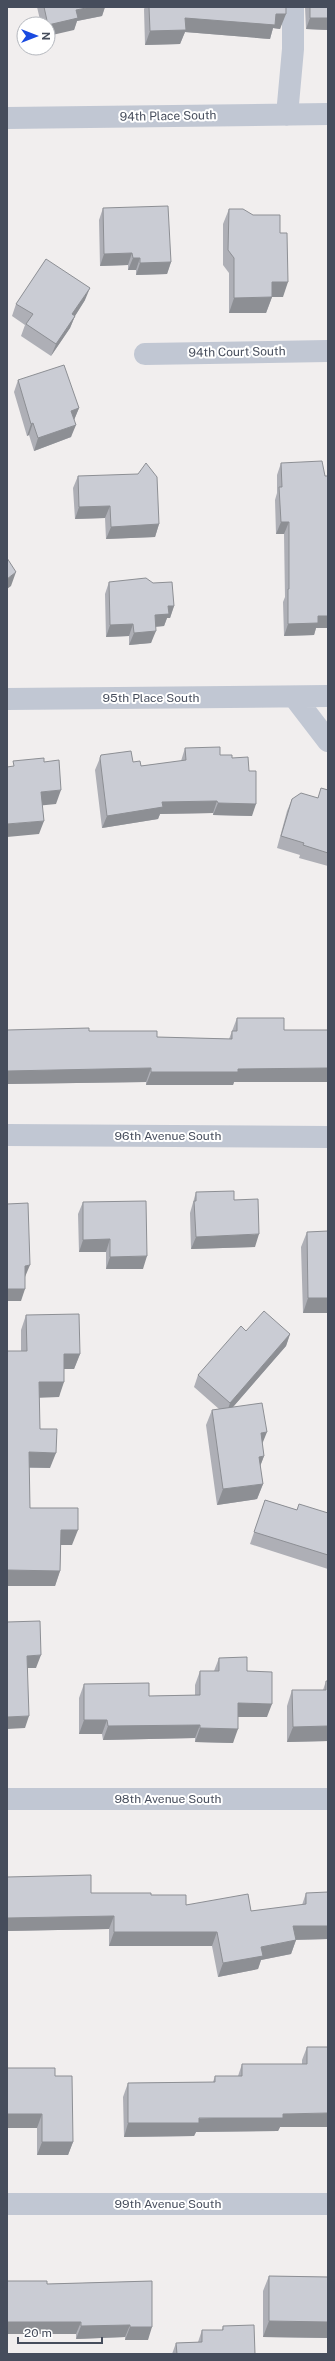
<svg xmlns="http://www.w3.org/2000/svg" width="335" height="2361" font-family="'Public Sans',sans-serif">
  <rect width="100%" height="100%" fill="#f1eeee"/>
  <g fill="none" stroke-linecap="round" stroke-linejoin="round">
    <path stroke="#c1c7d3" stroke-width="22" d="M 287,115 L 293,49 L 293,7
      M 7,118 L 328,114
      M 145,354 L 328,351
      M 295,698 L 328,741
      M 7,699 L 328,696
      M 7,1135 L 328,1137
      M 7,1799 L 328,1799
      M 7,2204 L 328,2204"/>
  </g>
  <path fill="#aeafb6" d="M 37,7 L 105,7 L 102,16 L 77,21 L 74,30 L 48,24 L 41,24 Z
    M 145,7 L 286,7 L 280,29 L 273,28 L 270,39 L 185,32 L 180,44 L 145,45 L 144,9 Z
    M 305,7 L 328,7 L 328,30 L 306,29 Z
    M 103,208 L 171,262 L 167,274 L 136,275 L 136,270 L 128,270 L 128,265 L 100,266 L 99,220 Z
    M 229,209 L 280,233 L 283,297 L 272,297 L 266,313 L 229,313 L 229,273 L 223,265 L 223,224 Z
    M 85,300 L 75,316 L 70,328 L 51,356 L 21,336 L 25,325 L 12,316 L 16,304 Z
    M 18,380 L 79,408 L 74,420 L 71,437 L 34,451 L 29,435 L 27,436 L 14,392 Z
    M 281,463 L 325,476 L 328,476 L 328,628 L 316,628 L 314,635 L 284,636 L 283,602 L 285,597 L 284,534 L 276,534 L 275,500 L 277,493 L 277,475 Z
    M 78,476 L 159,524 L 155,537 L 106,539 L 105,518 L 75,519 L 73,488 Z
    M 109,582 L 174,606 L 170,618 L 167,618 L 164,626 L 155,627 L 151,643 L 129,645 L 129,636 L 106,637 L 105,594 Z
    M 185,748 L 232,758 L 249,771 L 252,816 L 213,815 L 213,813 L 160,814 L 158,819 L 102,828 L 95,770 L 100,758 L 133,762 L 141,766 L 181,761 Z
    M 321,788 L 328,790 L 328,866 L 299,858 L 300,855 L 277,848 L 287,811 L 292,799 L 318,798 Z
    M 237,1018 L 284,1030 L 328,1030 L 328,1082 L 234,1082 L 233,1085 L 146,1085 L 146,1082 L 7,1084 L 7,1030 L 89,1031 L 157,1037 L 229,1039 Z
    M 196,1192 L 234,1200 L 255,1247 L 191,1249 L 190,1213 Z
    M 83,1202 L 143,1269 L 106,1269 L 106,1252 L 79,1252 L 78,1214 Z
    M 307,1232 L 328,1313 L 303,1313 L 301,1247 Z
    M 26,1315 L 80,1354 L 74,1369 L 64,1369 L 59,1397 L 39,1397 L 40,1429 L 50,1468 L 29,1468 L 30,1508 L 72,1545 L 61,1545 L 60,1571 L 55,1586 L 7,1586 L 7,1351 L 21,1351 L 21,1330 Z
    M 246,1331 L 290,1334 L 286,1346 L 233,1407 L 262,1444 L 264,1456 L 260,1466 L 263,1484 L 257,1499 L 217,1505 L 206,1425 L 212,1410 L 219,1409 L 194,1387 L 198,1375 Z
    M 265,1500 L 297,1510 L 328,1513 L 328,1569 L 250,1544 Z
    M 219,1658 L 247,1671 L 267,1717 L 238,1717 L 233,1743 L 195,1742 L 195,1738 L 103,1740 L 102,1734 L 79,1734 L 79,1698 L 84,1684 L 149,1696 L 195,1695 L 195,1685 L 200,1671 L 214,1671 Z
    M 326,1681 L 328,1741 L 287,1742 L 287,1706 L 292,1690 L 323,1690 Z
    M 7,1877 L 91,1893 L 151,1895 L 186,1905 L 251,1911 L 302,1905 L 306,1893 L 328,1939 L 296,1940 L 291,1954 L 261,1960 L 258,1969 L 218,1977 L 212,1946 L 109,1946 L 109,1929 L 7,1931 Z
    M 307,2047 L 328,2047 L 280,2127 L 278,2131 L 196,2132 L 194,2136 L 124,2137 L 123,2097 L 128,2083 L 213,2082 L 215,2076 L 238,2076 L 242,2064 L 302,2064 L 302,2060 Z
    M 55,2076 L 73,2142 L 68,2155 L 37,2155 L 37,2128 L 7,2128 Z
    M 269,2276 L 328,2277 L 328,2338 L 263,2337 L 263,2291 Z
    M 152,2281 L 148,2340 L 125,2340 L 125,2337 L 76,2339 L 76,2334 L 47,2284 Z
    M 223,2326 L 255,2354 L 172,2354 L 176,2343 L 198,2342 L 202,2330 L 222,2330 Z"/>
  <path fill="#8d8f94" d="M 91,7 L 105,7 L 102,16 L 77,21 L 74,30 L 48,36 L 48,25 L 76,10 Z
    M 276,14 L 286,14 L 280,29 L 273,28 L 270,39 L 185,32 L 180,44 L 145,45 L 150,31 L 185,18 Z
    M 310,18 L 328,18 L 328,30 L 306,29 Z
    M 132,253 L 128,265 L 100,266 L 104,254 Z
    M 133,258 L 140,258 L 136,270 L 128,270 Z
    M 171,262 L 167,274 L 136,275 L 140,263 Z
    M 272,282 L 288,282 L 283,297 L 266,297 Z
    M 90,288 L 85,300 L 68,327 L 72,314 Z
    M 272,297 L 266,313 L 229,313 L 234,298 Z
    M 75,316 L 70,328 L 51,356 L 56,344 Z
    M 79,408 L 74,420 L 71,411 Z
    M 33,423 L 29,435 L 27,436 L 31,424 Z
    M 76,425 L 71,437 L 34,451 L 38,438 Z
    M 110,506 L 105,518 L 75,519 L 79,507 Z
    M 281,522 L 289,522 L 284,534 L 276,534 Z
    M 159,524 L 155,537 L 106,539 L 111,527 Z
    M 16,572 L 11,586 L 7,589 L 7,579 Z
    M 168,606 L 174,606 L 170,618 L 167,618 L 164,626 L 150,627 L 155,615 Z
    M 318,616 L 328,616 L 328,628 L 316,628 L 314,635 L 284,636 L 288,624 Z
    M 133,624 L 129,636 L 106,637 L 110,625 Z
    M 156,631 L 151,643 L 129,645 L 134,633 Z
    M 61,790 L 56,804 L 36,806 L 41,792 Z
    M 217,801 L 213,813 L 160,814 L 158,819 L 102,828 L 107,816 L 162,802 Z
    M 218,803 L 256,804 L 252,816 L 213,815 Z
    M 44,821 L 39,834 L 7,837 L 7,824 Z
    M 151,1068 L 146,1082 L 7,1084 L 7,1071 Z
    M 328,1068 L 328,1082 L 234,1082 L 233,1085 L 146,1085 L 151,1072 L 238,1069 Z
    M 259,1234 L 255,1247 L 191,1249 L 196,1237 Z
    M 110,1239 L 106,1252 L 79,1252 L 83,1240 Z
    M 147,1256 L 143,1269 L 106,1269 L 110,1257 Z
    M 30,1265 L 25,1277 L 20,1278 L 25,1266 Z
    M 7,1289 L 25,1289 L 21,1301 L 7,1301 Z
    M 308,1298 L 328,1298 L 328,1313 L 303,1313 Z
    M 290,1334 L 286,1346 L 226,1415 L 230,1403 Z
    M 64,1354 L 80,1354 L 74,1369 L 58,1369 Z
    M 39,1382 L 64,1382 L 59,1397 L 34,1398 Z
    M 267,1432 L 261,1447 L 261,1433 Z
    M 29,1452 L 56,1453 L 50,1468 L 23,1467 Z
    M 264,1456 L 258,1472 L 259,1457 Z
    M 263,1484 L 257,1499 L 217,1505 L 223,1489 Z
    M 61,1530 L 78,1530 L 72,1545 L 56,1545 Z
    M 7,1570 L 60,1571 L 55,1586 L 7,1586 Z
    M 41,1655 L 36,1668 L 23,1668 L 27,1656 Z
    M 238,1703 L 272,1704 L 267,1717 L 233,1717 Z
    M 29,1716 L 25,1728 L 7,1729 L 7,1717 Z
    M 84,1720 L 107,1720 L 102,1734 L 79,1734 Z
    M 200,1725 L 195,1738 L 103,1740 L 108,1726 Z
    M 328,1726 L 328,1741 L 287,1742 L 293,1727 Z
    M 200,1728 L 238,1729 L 233,1743 L 195,1742 Z
    M 114,1916 L 109,1929 L 7,1931 L 7,1918 Z
    M 293,1926 L 328,1926 L 328,1939 L 288,1940 Z
    M 114,1932 L 217,1932 L 212,1946 L 109,1946 Z
    M 296,1940 L 291,1954 L 261,1960 L 258,1969 L 218,1977 L 223,1963 L 261,1947 Z
    M 328,2113 L 328,2127 L 280,2127 L 278,2131 L 196,2132 L 194,2136 L 124,2137 L 128,2123 L 283,2114 Z
    M 7,2114 L 42,2114 L 37,2128 L 7,2128 Z
    M 42,2142 L 73,2142 L 68,2155 L 37,2155 Z
    M 269,2321 L 328,2322 L 328,2338 L 263,2337 Z
    M 7,2322 L 81,2322 L 76,2334 L 7,2334 Z
    M 130,2325 L 125,2337 L 76,2339 L 81,2326 Z
    M 130,2327 L 152,2327 L 148,2340 L 125,2340 Z"/>
  <path fill="#caccd4" stroke="#8d8f94" d="M 44,7 L 91,7 L 76,10 L 78,18 L 48,25 Z
    M 149,7 L 286,7 L 286,14 L 276,14 L 275,25 L 185,18 L 186,30 L 150,31 Z
    M 310,7 L 328,7 L 328,18 L 310,18 Z
    M 168,206 L 171,262 L 140,263 L 140,258 L 133,258 L 132,253 L 104,254 L 103,208 Z
    M 229,209 L 243,209 L 253,215 L 280,215 L 280,233 L 287,233 L 288,282 L 272,282 L 272,297 L 234,298 L 234,258 L 228,250 Z
    M 46,259 L 90,288 L 72,314 L 75,316 L 56,344 L 26,324 L 33,314 L 16,304 Z
    M 64,365 L 79,408 L 71,411 L 76,425 L 38,438 L 33,423 L 31,424 L 18,380 Z
    M 322,461 L 325,476 L 328,476 L 328,616 L 318,616 L 318,623 L 288,624 L 288,589 L 289,589 L 289,522 L 281,522 L 279,487 L 282,487 L 281,463 Z
    M 146,463 L 157,477 L 159,524 L 111,527 L 110,506 L 79,507 L 78,476 L 138,474 Z
    M 7,558 L 16,572 L 7,579 Z
    M 146,578 L 153,583 L 172,582 L 174,606 L 168,606 L 169,614 L 155,615 L 156,631 L 134,633 L 133,624 L 110,625 L 109,582 Z
    M 220,747 L 220,755 L 232,755 L 232,758 L 248,757 L 249,771 L 256,771 L 256,804 L 218,803 L 217,801 L 162,802 L 163,807 L 107,816 L 100,758 L 101,755 L 131,751 L 133,762 L 140,761 L 141,766 L 186,760 L 185,748 Z
    M 44,758 L 44,762 L 59,760 L 61,790 L 41,792 L 44,821 L 7,824 L 7,767 L 14,766 L 13,761 Z
    M 321,788 L 328,790 L 328,853 L 303,845 L 304,843 L 281,836 L 292,799 L 301,793 L 318,798 Z
    M 237,1018 L 284,1018 L 284,1030 L 328,1030 L 328,1068 L 238,1069 L 238,1072 L 151,1072 L 151,1068 L 7,1071 L 7,1030 L 89,1028 L 89,1031 L 157,1031 L 157,1037 L 232,1039 L 232,1031 L 237,1031 Z
    M 234,1191 L 234,1200 L 258,1199 L 259,1234 L 196,1237 L 194,1201 L 196,1201 L 196,1192 Z
    M 146,1201 L 147,1256 L 110,1257 L 110,1239 L 83,1240 L 83,1202 Z
    M 28,1203 L 30,1265 L 25,1266 L 25,1289 L 7,1289 L 7,1204 Z
    M 328,1231 L 328,1298 L 308,1298 L 307,1232 Z
    M 264,1311 L 290,1334 L 230,1403 L 198,1375 L 241,1326 L 246,1331 Z
    M 79,1314 L 80,1354 L 64,1354 L 64,1382 L 39,1382 L 40,1429 L 57,1429 L 56,1453 L 29,1452 L 30,1508 L 78,1508 L 78,1530 L 61,1530 L 60,1571 L 7,1570 L 7,1351 L 27,1351 L 26,1315 Z
    M 262,1403 L 267,1432 L 261,1433 L 264,1456 L 259,1457 L 263,1484 L 223,1489 L 212,1410 Z
    M 265,1500 L 297,1510 L 299,1504 L 328,1513 L 328,1555 L 254,1532 Z
    M 40,1621 L 41,1655 L 27,1656 L 29,1716 L 7,1717 L 7,1622 Z
    M 247,1657 L 247,1671 L 272,1672 L 272,1704 L 238,1703 L 238,1729 L 200,1728 L 200,1725 L 108,1726 L 107,1720 L 84,1720 L 84,1684 L 149,1683 L 149,1696 L 200,1695 L 200,1671 L 219,1671 L 219,1658 Z
    M 326,1681 L 328,1681 L 328,1726 L 293,1727 L 292,1690 L 326,1690 Z
    M 91,1875 L 91,1893 L 151,1893 L 151,1895 L 186,1895 L 186,1905 L 248,1894 L 251,1911 L 306,1904 L 306,1893 L 328,1892 L 328,1926 L 293,1926 L 296,1940 L 261,1947 L 263,1956 L 223,1963 L 217,1932 L 114,1932 L 114,1916 L 7,1918 L 7,1877 Z
    M 307,2047 L 328,2047 L 328,2113 L 283,2114 L 283,2118 L 199,2118 L 199,2123 L 128,2123 L 128,2083 L 215,2082 L 215,2076 L 242,2076 L 242,2064 L 307,2064 Z
    M 7,2068 L 55,2068 L 55,2076 L 72,2076 L 73,2142 L 42,2142 L 42,2114 L 7,2114 Z
    M 269,2276 L 328,2277 L 328,2322 L 269,2321 Z
    M 7,2281 L 47,2281 L 47,2284 L 152,2281 L 152,2327 L 130,2327 L 130,2325 L 81,2326 L 81,2322 L 7,2322 Z
    M 254,2325 L 255,2354 L 177,2354 L 176,2343 L 202,2342 L 202,2330 L 223,2330 L 223,2326 Z"/>
  <g text-anchor="middle" dominant-baseline="central" stroke-width="4" stroke-linejoin="round" paint-order="stroke">
    <g font-size="12" fill="#464d5c" stroke="#fff">
      <text transform="translate(168 116) rotate(-1)">94th Place South</text>
      <text transform="translate(237 352) rotate(-1)">94th Court South</text>
      <text x="151" y="698">95th Place South</text>
      <text x="168" y="1136">96th Avenue South</text>
      <text x="168" y="1799">98th Avenue South</text>
      <text x="168" y="2204">99th Avenue South</text>
    </g>
  </g>
  <rect width="335" height="2361" fill="none" stroke="#464d5c" stroke-width="16"/>
  <g transform="translate(36 36) rotate(90)"><circle r="19" fill="#ffffff" stroke="#b5b8be"/>
  <path d="M0-3L7 15L0 10L-7 15Z" fill="#194ae0"/>
  <text y="-6" font-size="11" font-weight="bold" text-anchor="middle" fill="#464d5c">N</text>
  </g>
  <path d="M18 2337v6h84v-6" fill="none" stroke="#464d5c" stroke-width="2"/>
  <text x="24" y="2337" font-size="12" fill="#464d5c" stroke="#ffffff" stroke-width="3" paint-order="stroke">20 m</text>
</svg>
